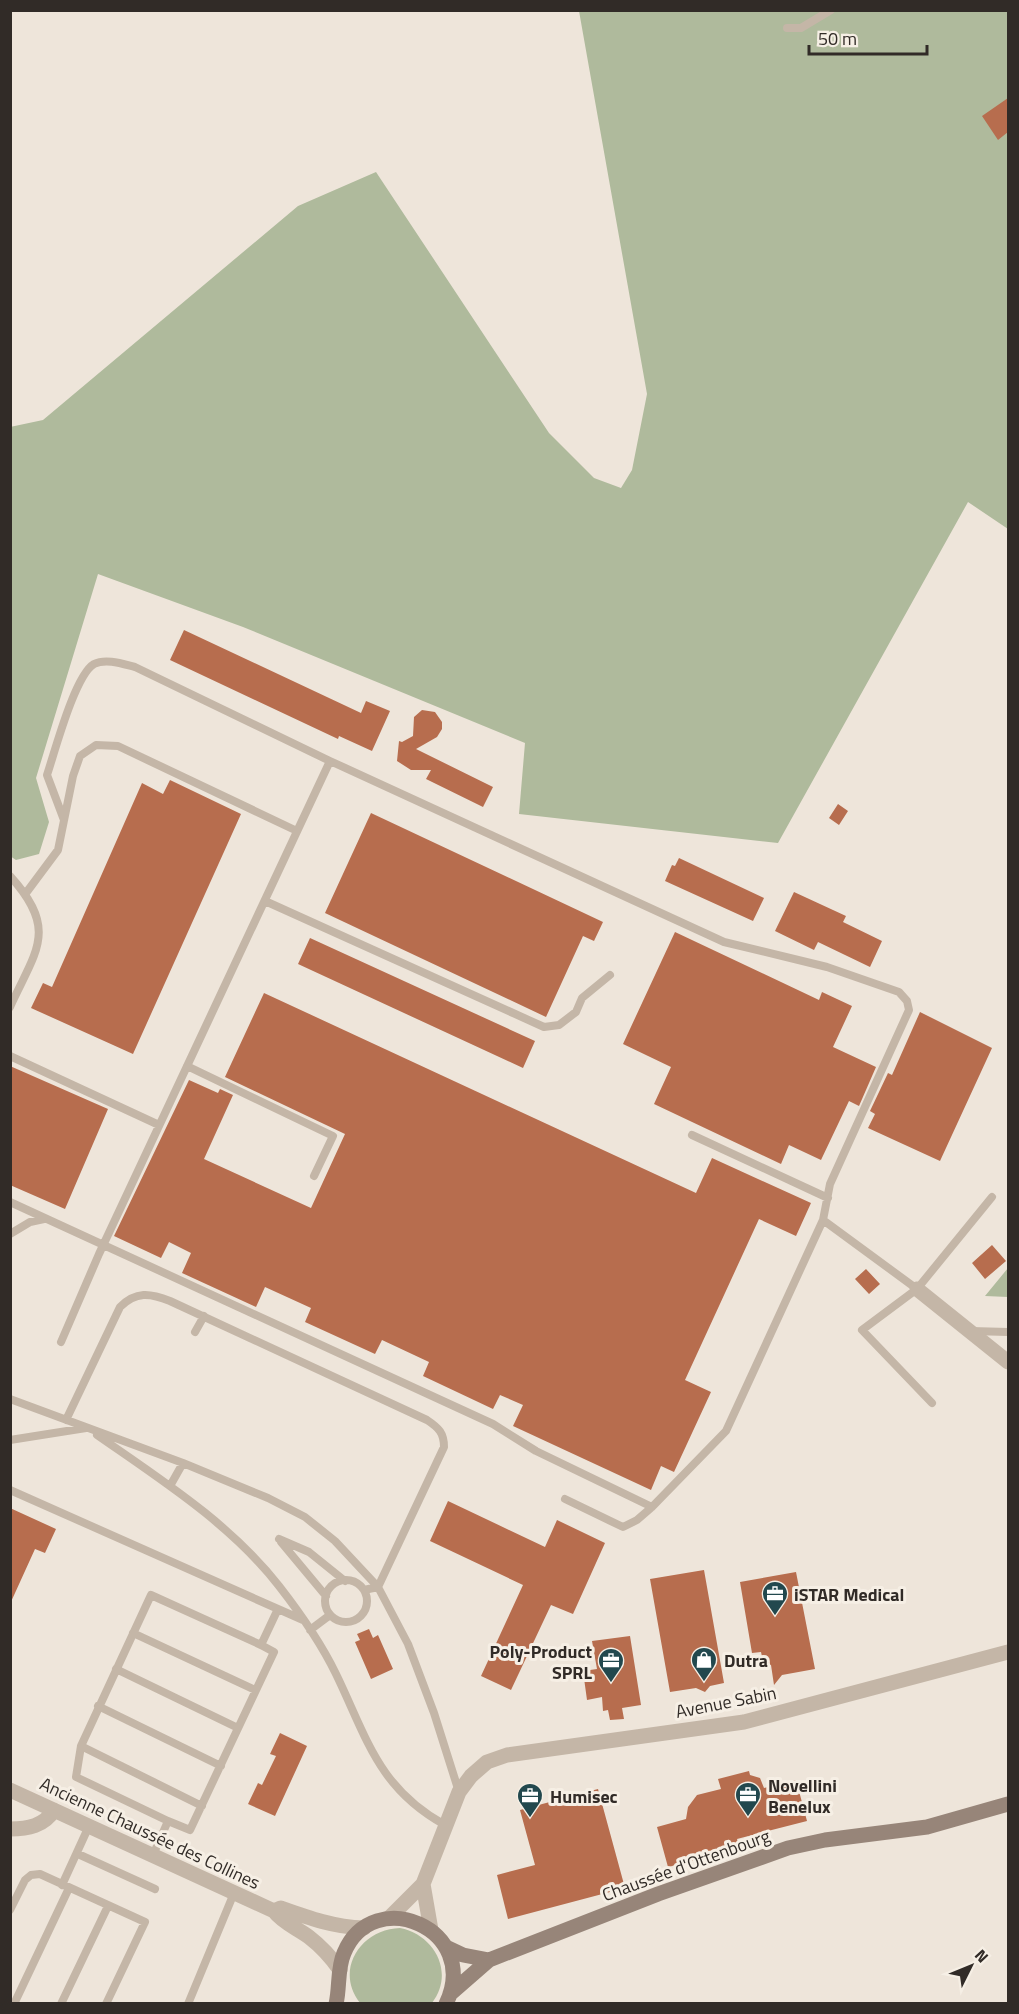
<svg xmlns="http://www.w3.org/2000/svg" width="1019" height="2014" font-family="'Titillium Web',sans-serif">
  <rect width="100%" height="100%" fill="#eee5da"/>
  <path fill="#afba9c" d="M 579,11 L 1008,11 L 1008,529 L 968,502 L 778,843 L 519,814 L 525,743 L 243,627 L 98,574 L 36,778 L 49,822 L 39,854 L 16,860 L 10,856 L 10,427 L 43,420 L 298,206 L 376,172 L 549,433 L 594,478 L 621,488 L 632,470 L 647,394 Z
    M 1008,1268 L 1008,1297 L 985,1296 Z
    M 400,1928 C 435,1935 455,1973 432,2003 L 360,2003 C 334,1970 361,1929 400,1928 Z"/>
  <path fill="#b76d4e" d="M 1008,98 L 1008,132 L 998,140 L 982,116 Z
    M 184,630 L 361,713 L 366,701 L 390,711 L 372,751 L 339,736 L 338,739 L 170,660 Z
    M 422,710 L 435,712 L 442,722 L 442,729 L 437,737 L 416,749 L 493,787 L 483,807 L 426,779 L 431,770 L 411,770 L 397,761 L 399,741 L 402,742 L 413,736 L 414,717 Z
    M 170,780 L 241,814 L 133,1054 L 31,1008 L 43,983 L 52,987 L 142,783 L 163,794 Z
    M 838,804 L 848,811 L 839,825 L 829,818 Z
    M 371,813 L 603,922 L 594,941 L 583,936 L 546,1017 L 325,913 Z
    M 679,858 L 764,898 L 753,921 L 665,881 L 672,865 L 675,866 Z
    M 794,892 L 846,916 L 843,922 L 882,941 L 870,967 L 818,942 L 814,950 L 775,931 Z
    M 675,932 L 819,1000 L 822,992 L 852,1006 L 833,1047 L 876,1067 L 859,1106 L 849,1101 L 821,1160 L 789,1145 L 781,1164 L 654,1104 L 671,1067 L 623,1044 Z
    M 310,938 L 535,1041 L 523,1068 L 298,964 Z
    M 264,993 L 696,1193 L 712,1158 L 811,1203 L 796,1236 L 759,1219 L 685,1380 L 711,1392 L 674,1472 L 661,1466 L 651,1490 L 513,1426 L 523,1405 L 500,1395 L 493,1409 L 423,1376 L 429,1362 L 382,1340 L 375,1354 L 305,1322 L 311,1308 L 265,1287 L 256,1307 L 182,1273 L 191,1253 L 169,1242 L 161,1258 L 114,1236 L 189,1080 L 218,1093 L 220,1089 L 233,1095 L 204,1159 L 311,1208 L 345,1134 L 225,1077 Z
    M 920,1012 L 992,1048 L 940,1161 L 868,1128 L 875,1114 L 870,1111 L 888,1073 L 892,1075 Z
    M 10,1066 L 108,1109 L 65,1209 L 10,1185 Z
    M 992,1245 L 1006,1261 L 985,1279 L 972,1263 Z
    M 866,1269 L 880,1284 L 869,1294 L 855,1279 Z
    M 448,1501 L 545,1547 L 557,1520 L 605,1543 L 573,1614 L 551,1605 L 511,1690 L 481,1676 L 523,1585 L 430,1541 Z
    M 10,1508 L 56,1529 L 45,1553 L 35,1549 L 10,1604 Z
    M 704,1570 L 724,1683 L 710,1686 L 705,1692 L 696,1688 L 670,1692 L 650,1579 Z
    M 796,1572 L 815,1669 L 782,1675 L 774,1685 L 771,1665 L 764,1666 L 761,1652 L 752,1653 L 740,1582 Z
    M 369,1629 L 373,1638 L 378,1635 L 393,1669 L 371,1679 L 355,1642 L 360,1640 L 357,1634 Z
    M 630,1636 L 641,1705 L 622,1708 L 624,1719 L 610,1720 L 608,1710 L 603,1711 L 602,1697 L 587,1700 L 583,1671 L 597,1669 L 592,1641 Z
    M 280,1733 L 307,1746 L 275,1816 L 248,1804 L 258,1783 L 262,1785 L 276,1756 L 270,1754 Z
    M 749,1771 L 750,1775 L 760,1778 L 764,1788 L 796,1780 L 807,1821 L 737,1839 L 740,1849 L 668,1867 L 657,1827 L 686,1819 L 688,1807 L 697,1795 L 721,1789 L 718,1779 Z
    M 598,1789 L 625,1888 L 508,1919 L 497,1875 L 535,1865 L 520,1810 Z"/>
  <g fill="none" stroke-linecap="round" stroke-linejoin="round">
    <path stroke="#c4b6a7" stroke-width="8" d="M 787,28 L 801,28 L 831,10
      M 64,820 L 47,775 C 55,751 75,675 94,664 C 106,658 123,664 135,667 L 330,761 L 724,942 L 827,967 L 899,992 L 907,1001 L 909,1010 L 830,1184 L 823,1220 L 726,1431 L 652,1507 L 637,1520 L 623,1527 L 565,1499
      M 10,876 C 59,930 36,950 10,1007
      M 26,893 L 58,850 L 73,776 L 80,756 L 96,745 L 118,746 L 297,831
      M 265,901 L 544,1027 L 559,1025 L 576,1012 L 582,998 L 610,975
      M 10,1056 L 159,1125
      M 187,1066 L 333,1136 L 314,1176
      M 692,1135 L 828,1198
      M 10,1202 L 493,1424 L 536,1451 L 652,1507
      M 823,1220 L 917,1289
      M 10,1234 L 30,1222 L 44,1219
      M 971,1331 L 1008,1332
      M 195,1332 L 204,1316
      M 61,1342 L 99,1254 L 330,761
      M 10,1399 L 183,1463 L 268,1498 L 305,1517 L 335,1541 L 378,1587 L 408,1644 L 434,1713 L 459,1792
      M 932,1403 L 862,1330 L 917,1289 L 992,1197
      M 66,1420 L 120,1307 C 136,1291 150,1293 170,1301 L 427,1420 C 439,1428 444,1433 444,1447 L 378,1587 L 364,1590
      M 97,1435 C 160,1479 231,1524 279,1586 C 300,1613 321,1643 336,1674 C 367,1738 378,1788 445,1825
      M 10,1440 L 86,1428
      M 170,1486 L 183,1463
      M 10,1490 L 303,1620
      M 279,1539 L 309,1552 L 345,1581
      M 281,1542 L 326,1596
      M325 1601a21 21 0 1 1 42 0a21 21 0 1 1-42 0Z
      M 310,1630 L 330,1615
      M 133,1633 L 255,1690
      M 116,1669 L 238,1728
      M 98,1706 L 221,1766
      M 81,1746 L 202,1806
      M 168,1821 L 190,1830 L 274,1652 L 261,1645
      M 78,1854 L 155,1889
      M 153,1855 L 168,1821 L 76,1777 L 81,1746 L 151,1595 L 261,1645 L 277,1611
      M 62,1885 L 89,1826
      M 10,1910 L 25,1880 L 31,1875 L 40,1874 L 145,1922 L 106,2004
      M 14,2004 L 69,1888
      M 61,2004 L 108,1906
      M 188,2004 L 234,1893"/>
    <path stroke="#c4b6a7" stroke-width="15" d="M 917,1289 L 1008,1362
      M 10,1790 L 274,1911 C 283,1923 297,1928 309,1937 C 322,1947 331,1957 340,1970
      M 10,1829 C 28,1829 44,1826 54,1810
      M 423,1884 L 431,1930
      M 274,1911 L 281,1908 C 309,1918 334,1927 364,1928
      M 389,1918 L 423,1884 L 459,1792 L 471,1776 L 487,1762 L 507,1755 L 744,1722 L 1008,1652"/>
    <path stroke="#978579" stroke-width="15" d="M 446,1947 L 463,1955 L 489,1960
      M 450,1994 L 489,1960 L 658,1894 L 788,1848 L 825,1840 L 927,1827 L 1008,1804
      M 336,2004 C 340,1987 337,1969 344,1953 C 373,1883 482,1929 446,2004"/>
  </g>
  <defs>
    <symbol id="office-pin" viewBox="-11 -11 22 30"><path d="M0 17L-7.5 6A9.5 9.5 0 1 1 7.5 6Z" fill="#22484e" stroke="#f6efe5"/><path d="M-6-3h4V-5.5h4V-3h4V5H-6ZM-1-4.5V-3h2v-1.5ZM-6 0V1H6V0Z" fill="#fff"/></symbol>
    <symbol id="shop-pin" viewBox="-11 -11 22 30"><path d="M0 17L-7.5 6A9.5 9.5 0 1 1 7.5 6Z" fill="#22484e" stroke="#f6efe5"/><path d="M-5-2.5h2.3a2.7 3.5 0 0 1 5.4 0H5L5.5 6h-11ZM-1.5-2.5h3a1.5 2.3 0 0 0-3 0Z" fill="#fff"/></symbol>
  </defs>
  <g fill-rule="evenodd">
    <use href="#office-pin" x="760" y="1579" width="30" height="40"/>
    <use href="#shop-pin" x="689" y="1645" width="30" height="40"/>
    <use href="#office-pin" x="596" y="1646" width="30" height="40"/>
    <use href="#office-pin" x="733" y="1780" width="30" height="40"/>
    <use href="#office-pin" x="515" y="1781" width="30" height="40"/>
  </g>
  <g text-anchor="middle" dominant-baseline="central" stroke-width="6" stroke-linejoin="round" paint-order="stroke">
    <g font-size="18" font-weight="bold" fill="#312b27" stroke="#f6efe5" text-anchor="start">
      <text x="794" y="1594">iSTAR Medical</text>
      <text x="592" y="1651" text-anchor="end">Poly-Product<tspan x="592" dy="21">SPRL</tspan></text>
      <text x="724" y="1660">Dutra</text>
      <text x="768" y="1785">Novellini<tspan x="768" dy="21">Benelux</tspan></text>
      <text x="550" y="1796">Humisec</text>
    </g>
    <g font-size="18" fill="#312b27" stroke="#f6efe5">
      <text transform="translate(726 1702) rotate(-11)">Avenue Sabin</text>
      <text transform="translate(150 1833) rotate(25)">Ancienne Chaussée des Collines</text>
      <text transform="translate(686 1865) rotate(-20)">Chaussée d'Ottenbourg</text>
    </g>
  </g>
  <rect width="1019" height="2014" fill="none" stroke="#312b27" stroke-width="24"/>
  <g transform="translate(971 1966) rotate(47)" stroke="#f6efe5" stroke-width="4.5" paint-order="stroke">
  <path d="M0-4.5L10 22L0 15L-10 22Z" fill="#312b27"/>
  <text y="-9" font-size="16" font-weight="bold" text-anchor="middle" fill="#312b27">N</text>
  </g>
  <path d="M809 45v9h118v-9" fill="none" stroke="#312b27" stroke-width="3"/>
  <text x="818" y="45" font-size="18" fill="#312b27" stroke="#f6efe5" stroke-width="4.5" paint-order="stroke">50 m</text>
</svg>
